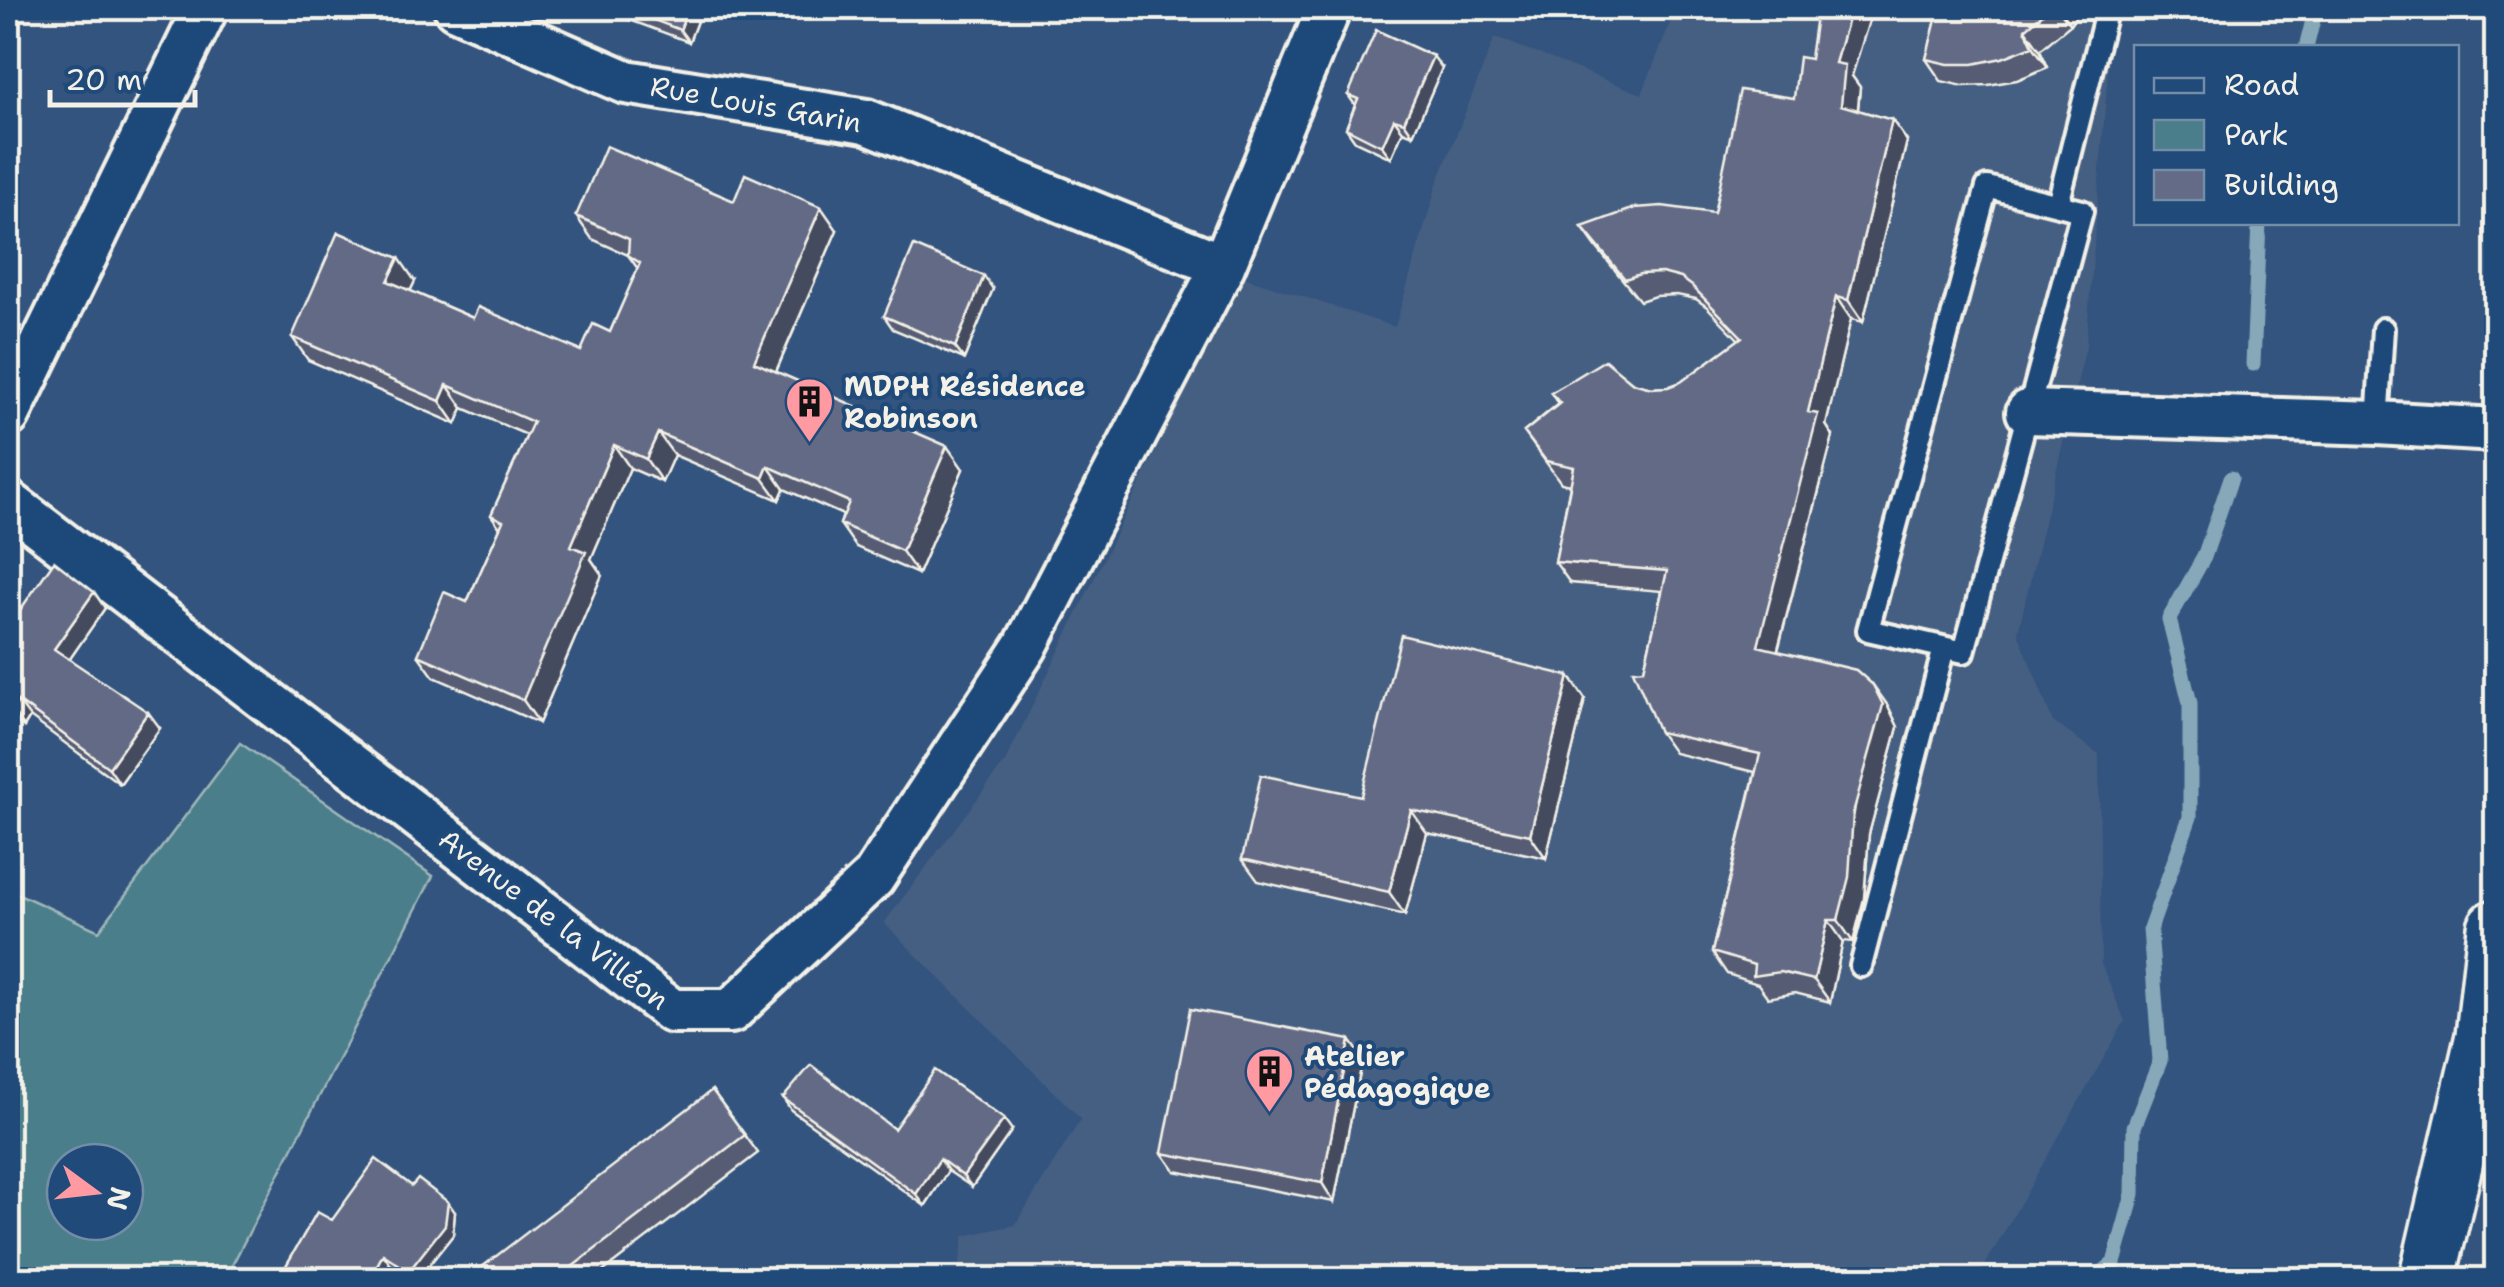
<svg xmlns="http://www.w3.org/2000/svg" width="2504" height="1287" font-family="'Shantell Sans',sans-serif">
  <rect width="100%" height="100%" fill="#33547e"/>
  <filter id="ink" filterUnits="userSpaceOnUse"><feTurbulence type="fractalNoise" baseFrequency=".01" numOctaves="2"/><feDisplacementMap in="SourceGraphic" scale="20" xChannelSelector="R" yChannelSelector="G"/><feConvolveMatrix kernelMatrix="1 2 1 2 8 2 1 2 1" color-interpolation-filters="sRGB"/></filter>
  <g filter="url(#ink)">
    <path fill="#455e82" d="M 1676,8 L 2113,8 L 2086,346 L 2018,632 L 2053,722 L 2099,754 L 2101,964 L 2125,1021 L 1980,1274 L 1968,1279 L 957,1279 L 964,1236 L 1015,1225 L 1081,1119 L 884,923 L 1005,762 L 1241,276 L 1395,327 L 1437,184 L 1495,37 L 1642,94 Z"/>
    <path fill="#4b7e8b" stroke="#a0b8ba" stroke-width="2.5" fill-rule="evenodd" d="M 240,743 L 433,876 L 225,1279 L 8,1279 L 8,889 L 99,931 ZM 65,1162 L 125,1162 L 125,1222 L 65,1222 Z"/>
    <g fill="none" stroke-linecap="round" stroke-linejoin="round">
      <path stroke="#87a8b9" stroke-width="15" d="M 2306,48 L 2316,8
        M 2253,364 L 2259,222
        M 2093,1280 L 2114,1263 L 2133,1195 L 2134,1127 L 2160,1061 L 2150,929 L 2190,817 L 2190,703 L 2169,619 L 2204,557 L 2231,478"/>
      <defs>
        <path id="lane" d="M 1987,187 L 2082,211 L 1964,652 L 1868,630 Z
          M 2058,204 L 2107,8
          M 2377,423 L 2383,329
          M 1861,966 L 1944,648"/>
        <path id="street" d="M 456,8 L 626,82 L 866,121 L 1223,266
          M 2028,412 L 2377,423 L 2496,430
          M 8,415 L 206,8
          M 8,502 L 672,1011 L 731,1011 L 873,878 L 1025,647 L 1223,266 L 1329,8"/>
        <path id="primary" d="M 2427,1280 L 2484,1036 L 2496,928"/>
      </defs>
      <use href="#lane" stroke="#f4f1e8" stroke-width="28"/>
      <use href="#street" stroke="#f4f1e8" stroke-width="50"/>
      <use href="#primary" stroke="#f4f1e8" stroke-width="62"/>
      <use href="#lane" stroke="#1f4a7a" stroke-width="20"/>
      <use href="#street" stroke="#1f4a7a" stroke-width="42"/>
      <use href="#primary" stroke="#1f4a7a" stroke-width="55"/>
    </g>
    <path fill="#555c73" stroke="#f4f1e8" stroke-width="2.5" d="M 118,8 L 151,8 L 147,18 Z
      M 597,8 L 702,8 L 689,42 Z
      M 1888,8 L 2081,8 L 2070,25 L 2040,50 L 2048,67 L 2017,80 L 1988,85 L 1963,86 L 1941,81 L 1926,59 L 1936,20 Z
      M 1442,68 L 1413,135 L 1403,131 L 1391,158 L 1355,141 L 1346,128 L 1355,105 L 1348,95 Z
      M 1852,76 L 1860,87 L 1858,110 L 1892,120 L 1907,141 L 1863,322 L 1851,319 L 1826,425 L 1833,436 L 1778,651 L 1888,706 L 1898,727 L 1869,834 L 1864,898 L 1853,942 L 1843,941 L 1830,1002 L 1795,993 L 1768,998 L 1758,984 L 1727,974 L 1712,952 L 1755,772 L 1674,753 L 1659,732 L 1644,669 L 1662,591 L 1570,583 L 1555,562 L 1570,485 L 1561,483 L 1524,432 L 1558,404 L 1551,393 L 1633,383 L 1651,388 L 1668,387 L 1681,382 L 1739,340 L 1707,307 L 1696,299 L 1677,295 L 1655,296 L 1640,301 L 1597,248 L 1582,227 L 1714,213 L 1794,98 Z
      M 734,201 L 837,230 L 776,372 L 963,469 L 918,574 L 856,547 L 840,524 L 843,515 L 784,489 L 779,500 L 674,455 L 662,482 L 630,468 L 591,559 L 602,575 L 539,723 L 434,677 L 418,655 L 467,602 L 500,528 L 491,515 L 527,435 L 463,408 L 456,424 L 308,360 L 292,337 L 415,281 L 410,291 L 473,318 L 581,351 L 610,332 L 638,269 L 628,255 L 592,239 L 576,216 Z
      M 993,289 L 964,359 L 893,329 L 884,316 Z
      M 94,592 L 105,608 L 69,660 L 160,728 L 120,784 L 30,717 L 24,727 L 8,717 L 8,621 L 16,616 Z
      M 1569,676 L 1585,699 L 1546,858 L 1427,833 L 1405,915 L 1258,881 L 1242,859 L 1361,796 Z
      M 1363,1058 L 1334,1202 L 1175,1171 L 1162,1153 Z
      M 712,1090 L 758,1153 L 592,1280 L 490,1280 Z
      M 783,1098 L 894,1129 L 1012,1130 L 972,1187 L 948,1171 L 925,1206 L 791,1110 Z
      M 412,1186 L 455,1212 L 453,1235 L 417,1280 L 414,1280 L 390,1264 L 381,1280 L 282,1280 L 280,1276 L 332,1220 Z"/>
    <path fill="#454b5e" stroke="#f4f1e8" stroke-width="2.5" d="M 139,8 L 151,8 L 147,18 Z
      M 688,8 L 702,8 L 689,42 L 680,30 Z
      M 1851,8 L 1873,8 L 1852,76 L 1860,87 L 1856,127 L 1841,105 L 1835,63 Z
      M 2058,8 L 2081,8 L 2070,25 Z
      M 2025,29 L 2040,50 L 2048,67 L 2033,46 Z
      M 1433,56 L 1442,68 L 1413,135 L 1404,122 Z
      M 1394,119 L 1403,131 L 1391,158 L 1382,146 Z
      M 1892,120 L 1907,141 L 1863,322 L 1848,300 Z
      M 821,207 L 837,230 L 770,385 L 754,362 Z
      M 399,258 L 415,281 L 404,304 L 388,281 Z
      M 984,276 L 993,289 L 964,359 L 955,347 Z
      M 1836,297 L 1851,319 L 1826,425 L 1833,436 L 1773,668 L 1758,646 L 1808,412 Z
      M 8,332 L 15,343 L 8,360 Z
      M 447,385 L 463,408 L 456,424 L 440,401 Z
      M 658,433 L 674,455 L 662,482 L 646,459 Z
      M 614,445 L 630,468 L 591,559 L 602,575 L 539,723 L 523,700 L 571,546 Z
      M 947,446 L 963,469 L 918,574 L 902,551 Z
      M 768,466 L 784,489 L 779,500 L 763,478 Z
      M 94,592 L 105,608 L 65,666 L 54,649 Z
      M 1569,676 L 1585,699 L 1546,858 L 1530,835 Z
      M 1873,685 L 1888,706 L 1898,727 L 1869,834 L 1864,898 L 1853,942 L 1838,920 Z
      M 18,701 L 30,717 L 24,727 L 13,711 Z
      M 148,712 L 160,728 L 120,784 L 109,768 Z
      M 1411,810 L 1427,833 L 1405,915 L 1389,892 Z
      M 1828,920 L 1843,941 L 1830,1002 L 1814,980 Z
      M 1350,1040 L 1363,1058 L 1334,1202 L 1322,1183 Z
      M 1004,1119 L 1012,1130 L 972,1187 L 963,1176 Z
      M 940,1159 L 948,1171 L 925,1206 L 916,1194 Z
      M 448,1202 L 455,1212 L 453,1235 L 417,1280 L 415,1280 L 409,1271 Z
      M 383,1254 L 390,1264 L 381,1280 L 369,1280 Z"/>
    <path fill="#636b86" stroke="#f4f1e8" stroke-width="2.5" d="M 622,8 L 688,8 L 680,30 Z
      M 1817,8 L 1851,8 L 1835,63 L 1845,65 L 1841,105 L 1892,120 L 1848,300 L 1836,297 L 1808,412 L 1818,414 L 1758,646 L 1856,670 L 1873,685 L 1883,705 L 1853,813 L 1849,877 L 1838,920 L 1828,920 L 1814,980 L 1780,972 L 1753,976 L 1754,965 L 1712,952 L 1760,754 L 1659,732 L 1633,670 L 1644,669 L 1667,571 L 1555,562 L 1574,467 L 1546,461 L 1524,432 L 1560,403 L 1551,393 L 1605,360 L 1633,383 L 1651,388 L 1668,387 L 1681,382 L 1742,337 L 1692,286 L 1681,278 L 1662,273 L 1640,274 L 1625,279 L 1582,227 L 1635,208 L 1662,206 L 1714,213 L 1740,90 L 1794,98 L 1799,57 L 1810,59 Z
      M 1939,8 L 2050,8 L 2025,29 L 2033,46 L 2002,58 L 1973,64 L 1948,64 L 1926,59 Z
      M 1376,30 L 1433,56 L 1404,122 L 1394,119 L 1382,146 L 1346,128 L 1358,99 L 1348,95 Z
      M 606,146 L 734,201 L 745,174 L 821,207 L 754,362 L 947,446 L 902,551 L 840,524 L 849,502 L 768,466 L 763,478 L 658,433 L 646,459 L 614,445 L 571,546 L 586,552 L 523,700 L 418,655 L 444,592 L 467,602 L 503,521 L 491,515 L 533,422 L 447,385 L 440,401 L 292,337 L 338,232 L 399,258 L 388,281 L 473,318 L 478,307 L 581,351 L 593,324 L 610,332 L 640,263 L 628,255 L 629,239 L 576,216 Z
      M 914,246 L 984,276 L 955,347 L 884,316 Z
      M 54,561 L 94,592 L 54,649 L 148,712 L 109,768 L 18,701 L 13,711 L 8,708 L 8,621 L 13,614 L 16,616 Z
      M 1401,635 L 1569,676 L 1530,835 L 1411,810 L 1389,892 L 1242,859 L 1261,775 L 1361,796 Z
      M 1190,1009 L 1350,1040 L 1322,1183 L 1162,1153 Z
      M 811,1065 L 894,1129 L 935,1070 L 1004,1119 L 963,1176 L 940,1159 L 916,1194 L 783,1098 Z
      M 712,1090 L 745,1135 L 555,1280 L 491,1280 L 482,1267 Z
      M 376,1159 L 412,1186 L 418,1179 L 448,1202 L 445,1225 L 409,1271 L 383,1254 L 369,1280 L 287,1280 L 280,1276 L 317,1212 L 332,1220 Z"/>
  </g>
  <defs>
    <symbol id="building-pin" viewBox="-11 -11 22 30"><path d="M0 17L-7.5 6A9.5 9.5 0 1 1 7.5 6Z" fill="#ff9aa2" stroke="#1f4a7a"/><path d="M-4-6H4V6H1V3H-1V6H-4ZM-2.5-4.3h1.7v1.8h-1.7ZM.8-4.3h1.7v1.8H.8ZM-2.5-1h1.7V.8h-1.7ZM.8-1h1.7V.8H.8Z" fill="#111"/></symbol>
  </defs>
  <g fill-rule="evenodd">
    <use href="#building-pin" x="782" y="374" width="55" height="75"/>
    <use href="#building-pin" x="1242" y="1044" width="55" height="75"/>
  </g>
  <g text-anchor="middle" dominant-baseline="central" stroke-width="8" stroke-linejoin="round" paint-order="stroke">
    <g font-size="28" fill="#f4f1e8" stroke="#1f4a7a">
      <text transform="translate(756 104) rotate(10)">Rue Louis Garin</text>
      <text transform="translate(554 919) rotate(37)">Avenue de la Villéon</text>
    </g>
    <g font-size="28" font-weight="bold" fill="#f4f1e8" stroke="#1f4a7a" text-anchor="start">
      <text x="844" y="386">MDPH Résidence<tspan x="844" dy="32">Robinson</tspan></text>
      <text x="1304" y="1056">Atelier<tspan x="1304" dy="32">Pédagogique</tspan></text>
    </g>
  </g>
  <rect width="2504" height="1287" fill="none" stroke="#1f4a7a" stroke-width="40"/>
  <rect x="20" y="20" width="2464" height="1247" fill="none" stroke="#f4f1e8" stroke-width="4" filter="url(#ink)"/>
  <rect x="2134" y="45" width="325" height="180" fill="#1f4a7a" stroke="#748da6" stroke-width="2.5"/>
  <rect x="2154" y="78" width="50" height="15" fill="#1f4a7a" stroke="#748da6" stroke-width="2.5"/>
  <text x="2224" y="95" font-size="30" fill="#f4f1e8">Road</text>
  <rect x="2154" y="120" width="50" height="30" fill="#4b7e8b" stroke="#748da6" stroke-width="2.5"/>
  <text x="2224" y="145" font-size="30" fill="#f4f1e8">Park</text>
  <rect x="2154" y="170" width="50" height="30" fill="#636b86" stroke="#748da6" stroke-width="2.5"/>
  <text x="2224" y="195" font-size="30" fill="#f4f1e8">Building</text>
  <g transform="translate(95 1192) rotate(105)"><circle r="48" fill="#1f4a7a" stroke="#748da6" stroke-width="2.5"/>
  <path d="M0-8L18 38L0 25L-18 38Z" fill="#ff9aa2"/>
  <text y="-15" font-size="28" font-weight="bold" text-anchor="middle" fill="#f4f1e8">N</text>
  </g>
  <path d="M50 90v15h145v-15" fill="none" stroke="#f4f1e8" stroke-width="5"/>
  <text x="65" y="90" font-size="30" fill="#f4f1e8" stroke="#1f4a7a" stroke-width="8" paint-order="stroke">20 m</text>
</svg>
